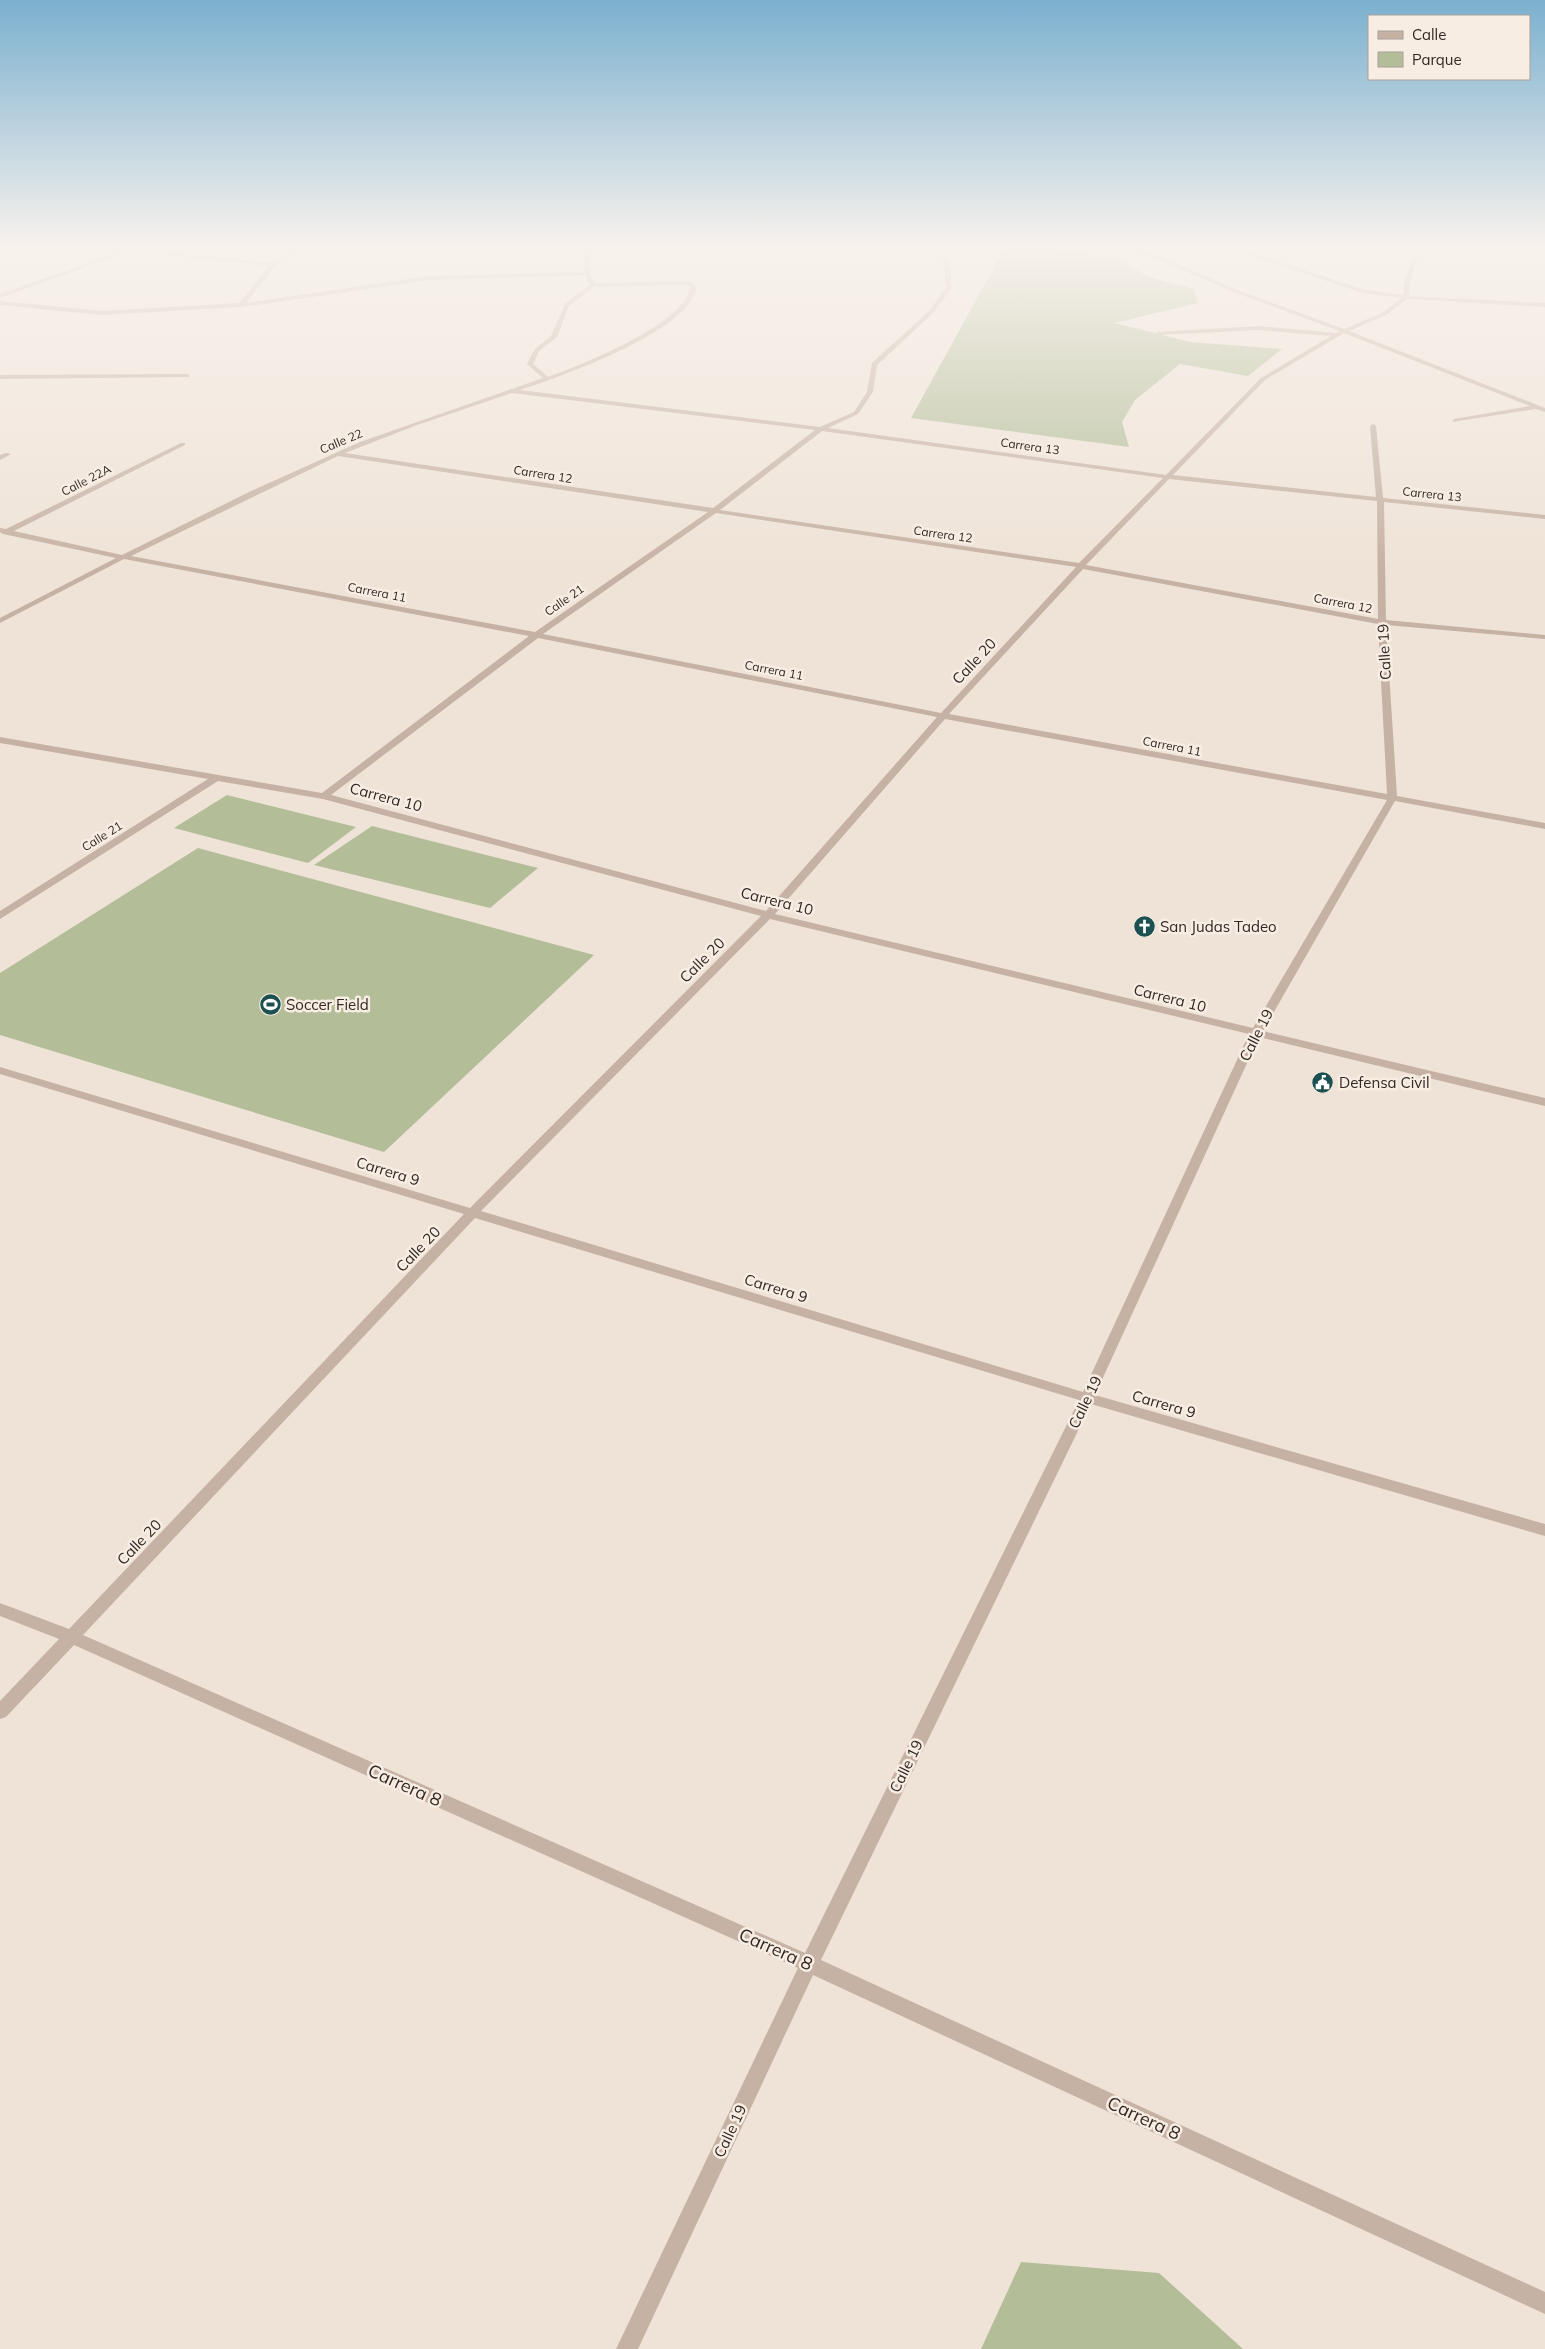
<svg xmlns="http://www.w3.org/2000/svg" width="1545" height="2349" font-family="Mulish,sans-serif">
  <rect width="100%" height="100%" fill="#efe3d7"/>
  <path fill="#b3bd98" d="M 1007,244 L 1039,244 L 1117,259 L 1149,277 L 1193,289 L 1198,303 L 1114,323 L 1190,342 L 1282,349 L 1248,376 L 1180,364 L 1135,400 L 1122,422 L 1129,447 L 911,418 Z
    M 227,795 L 356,827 L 308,863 L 174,828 Z
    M 372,826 L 538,868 L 490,908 L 314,865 Z
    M 198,848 L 594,955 L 384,1152 L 0,1035 L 0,973 Z
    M 1021,2262 L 1159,2273 L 1243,2349 L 981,2349 Z"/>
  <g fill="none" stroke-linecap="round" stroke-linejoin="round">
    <path fill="#c6b2a4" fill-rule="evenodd" d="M 188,374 L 190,377 L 0,379 L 0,375 Z"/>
    <path fill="#c6b2a4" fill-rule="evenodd" d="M 70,244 L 89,244 L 272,263 L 307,244 L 313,244 L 275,266 L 246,303 L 430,276 L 584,272 L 586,244 L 590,244 L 590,273 L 595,283 L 690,281 L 696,286 C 695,330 557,378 520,390 L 820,427 L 854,412 L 867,392 L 872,363 L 929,311 L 946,288 L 944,263 L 919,244 L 925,244 L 949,262 L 952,288 L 933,313 L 877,365 L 873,392 L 858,414 L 828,428 L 1166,475 L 1261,378 L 1331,336 L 1259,330 L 1158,335 L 1156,332 L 1259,326 L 1336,333 L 1340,331 L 1236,293 L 1154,258 L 1090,244 L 1132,249 L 1151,244 L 1160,244 L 1137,251 L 1158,256 L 1240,291 L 1344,329 L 1382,313 L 1401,298 L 1362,293 L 1216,244 L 1224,244 L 1365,290 L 1403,295 L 1404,284 L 1416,244 L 1421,244 L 1410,284 L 1409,296 L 1545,303 L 1545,307 L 1407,299 L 1386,315 L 1349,331 L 1545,408 L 1545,412 L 1536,409 L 1452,422 L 1454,419 L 1530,406 L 1344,333 L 1265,380 L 1173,475 L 1376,497 L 1370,426 L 1373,424 L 1376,426 L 1383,498 L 1545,515 L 1545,519 L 1384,502 L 1386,620 L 1545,635 L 1545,639 L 1386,625 L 1397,796 L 1545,823 L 1545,829 L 1395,801 L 1263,1031 L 1545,1098 L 1545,1106 L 1259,1037 L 1095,1395 L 1545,1524 L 1545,1536 L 1091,1404 L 821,1960 L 1545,2292 L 1545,2314 L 813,1975 L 638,2349 L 616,2349 L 798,1968 L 74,1645 L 6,1717 L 0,1719 L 0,1701 L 59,1639 L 0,1616 L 0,1603 L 69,1629 L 464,1214 L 0,1074 L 0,1067 L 470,1208 L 761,916 L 323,799 L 218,781 L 0,919 L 0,911 L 208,779 L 0,743 L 0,737 L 322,793 L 529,636 L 124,559 L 0,623 L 0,618 L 116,558 L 3,534 L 0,532 L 0,528 L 6,529 L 181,443 L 185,443 L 185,445 L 14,531 L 122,555 L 249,492 L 360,442 L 543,378 L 527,364 L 535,349 L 551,336 L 565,304 L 590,285 L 585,275 L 430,280 L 241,307 L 102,315 L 0,305 L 0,301 L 102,311 L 239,303 L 269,266 L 129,251 L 0,298 L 0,294 L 123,251 ZM 680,285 L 690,286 C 690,322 579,366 548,377 L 533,364 L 539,351 L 557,337 L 569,306 L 594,287 ZM 512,393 L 815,430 L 713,508 L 345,453 L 417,425 ZM 822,431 L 1163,478 L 1079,563 L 720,510 ZM 338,456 L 708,512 L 535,632 L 131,556 ZM 1169,479 L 1377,501 L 1378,619 L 1086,565 ZM 716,513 L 1076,567 L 941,713 L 543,634 ZM 1083,569 L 1378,624 L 1387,794 L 949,714 ZM 538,638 L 937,717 L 766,911 L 331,795 ZM 945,719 L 1387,800 L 1253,1028 L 775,914 ZM 770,919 L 1249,1034 L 1083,1392 L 481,1211 ZM 475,1218 L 1079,1400 L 805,1953 L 83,1635 Z
      M 6,453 L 11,454 L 0,460 L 0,455 Z"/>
  </g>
  <linearGradient id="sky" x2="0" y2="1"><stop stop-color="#7bb0cf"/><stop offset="0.43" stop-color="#f8f2ed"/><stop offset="1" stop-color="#f8f2ed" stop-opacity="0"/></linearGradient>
  <rect width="1545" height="573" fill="url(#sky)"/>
  <defs>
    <symbol id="church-disc" viewBox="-11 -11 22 22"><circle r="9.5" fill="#1d5151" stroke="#f8ede3"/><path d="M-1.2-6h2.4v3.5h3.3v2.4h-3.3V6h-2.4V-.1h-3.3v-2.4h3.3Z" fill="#fff"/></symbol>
    <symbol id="stadium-disc" viewBox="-11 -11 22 22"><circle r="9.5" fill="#1d5151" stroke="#f8ede3"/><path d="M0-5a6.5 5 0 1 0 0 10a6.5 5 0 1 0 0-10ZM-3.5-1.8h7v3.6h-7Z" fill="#fff"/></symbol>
    <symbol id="civic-disc" viewBox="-11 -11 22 22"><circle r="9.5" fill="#1d5151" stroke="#f8ede3"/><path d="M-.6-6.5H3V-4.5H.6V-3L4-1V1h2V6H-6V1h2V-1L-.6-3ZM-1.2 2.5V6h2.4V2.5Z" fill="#fff"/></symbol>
  </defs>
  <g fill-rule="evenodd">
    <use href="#church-disc" x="1132" y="914" width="25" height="25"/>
    <use href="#stadium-disc" x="258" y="992" width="25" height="25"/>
    <use href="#civic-disc" x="1310" y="1070" width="25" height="25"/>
  </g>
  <g text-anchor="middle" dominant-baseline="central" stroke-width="5" stroke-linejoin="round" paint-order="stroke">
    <g font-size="12" fill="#322925" stroke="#f8ede3">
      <text transform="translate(341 441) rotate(-23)">Calle 22</text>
      <text transform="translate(1030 446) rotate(8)">Carrera 13</text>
      <text transform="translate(543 474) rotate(9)">Carrera 12</text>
      <text transform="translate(86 480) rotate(-27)">Calle 22A</text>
      <text transform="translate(1432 494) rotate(6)">Carrera 13</text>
      <text transform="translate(943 534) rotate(8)">Carrera 12</text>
      <text transform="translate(377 592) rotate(11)">Carrera 11</text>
      <text transform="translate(564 600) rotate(-35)">Calle 21</text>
      <text transform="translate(1343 603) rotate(11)">Carrera 12</text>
      <text transform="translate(774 670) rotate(11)">Carrera 11</text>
      <text transform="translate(1172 746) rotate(11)">Carrera 11</text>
      <text transform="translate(102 836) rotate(-32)">Calle 21</text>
    </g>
    <g font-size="15" fill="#322925" stroke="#f8ede3">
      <text transform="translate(1384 652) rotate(-93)">Calle 19</text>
      <text transform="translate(974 661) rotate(-47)">Calle 20</text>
      <text transform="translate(386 797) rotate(15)">Carrera 10</text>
      <text transform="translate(777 901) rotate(14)">Carrera 10</text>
      <text transform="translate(702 960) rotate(-45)">Calle 20</text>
      <text transform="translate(1170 998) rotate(14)">Carrera 10</text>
      <text transform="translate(1256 1035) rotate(-63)">Calle 19</text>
      <text transform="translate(388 1171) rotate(17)">Carrera 9</text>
      <text transform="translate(418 1249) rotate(-46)">Calle 20</text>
      <text transform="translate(776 1288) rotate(17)">Carrera 9</text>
      <text transform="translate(1085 1402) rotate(-64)">Calle 19</text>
      <text transform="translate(1164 1404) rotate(16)">Carrera 9</text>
      <text transform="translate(139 1542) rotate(-46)">Calle 20</text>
      <text transform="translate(906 1766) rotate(-64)">Calle 19</text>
      <text transform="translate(730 2131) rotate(-65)">Calle 19</text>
    </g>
    <g font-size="15" fill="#322925" stroke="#f8ede3" text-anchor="start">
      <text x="1160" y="926">San Judas Tadeo</text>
      <text x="286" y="1004">Soccer Field</text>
      <text x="1339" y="1082">Defensa Civil</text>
    </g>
    <g font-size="18" fill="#322925" stroke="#f8ede3">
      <text transform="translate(405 1785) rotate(24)">Carrera 8</text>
      <text transform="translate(776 1949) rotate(24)">Carrera 8</text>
      <text transform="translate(1144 2118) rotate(25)">Carrera 8</text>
    </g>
  </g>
  <rect x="1368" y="15" width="162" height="65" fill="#f8ede3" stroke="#a99f97"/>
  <rect x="1378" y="31" width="25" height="8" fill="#c6b2a4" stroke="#a99f97"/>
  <text x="1412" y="40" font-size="15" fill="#322925">Calle</text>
  <rect x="1378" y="52" width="25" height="15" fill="#b3bd98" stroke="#a99f97"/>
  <text x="1412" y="65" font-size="15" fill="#322925">Parque</text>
</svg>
